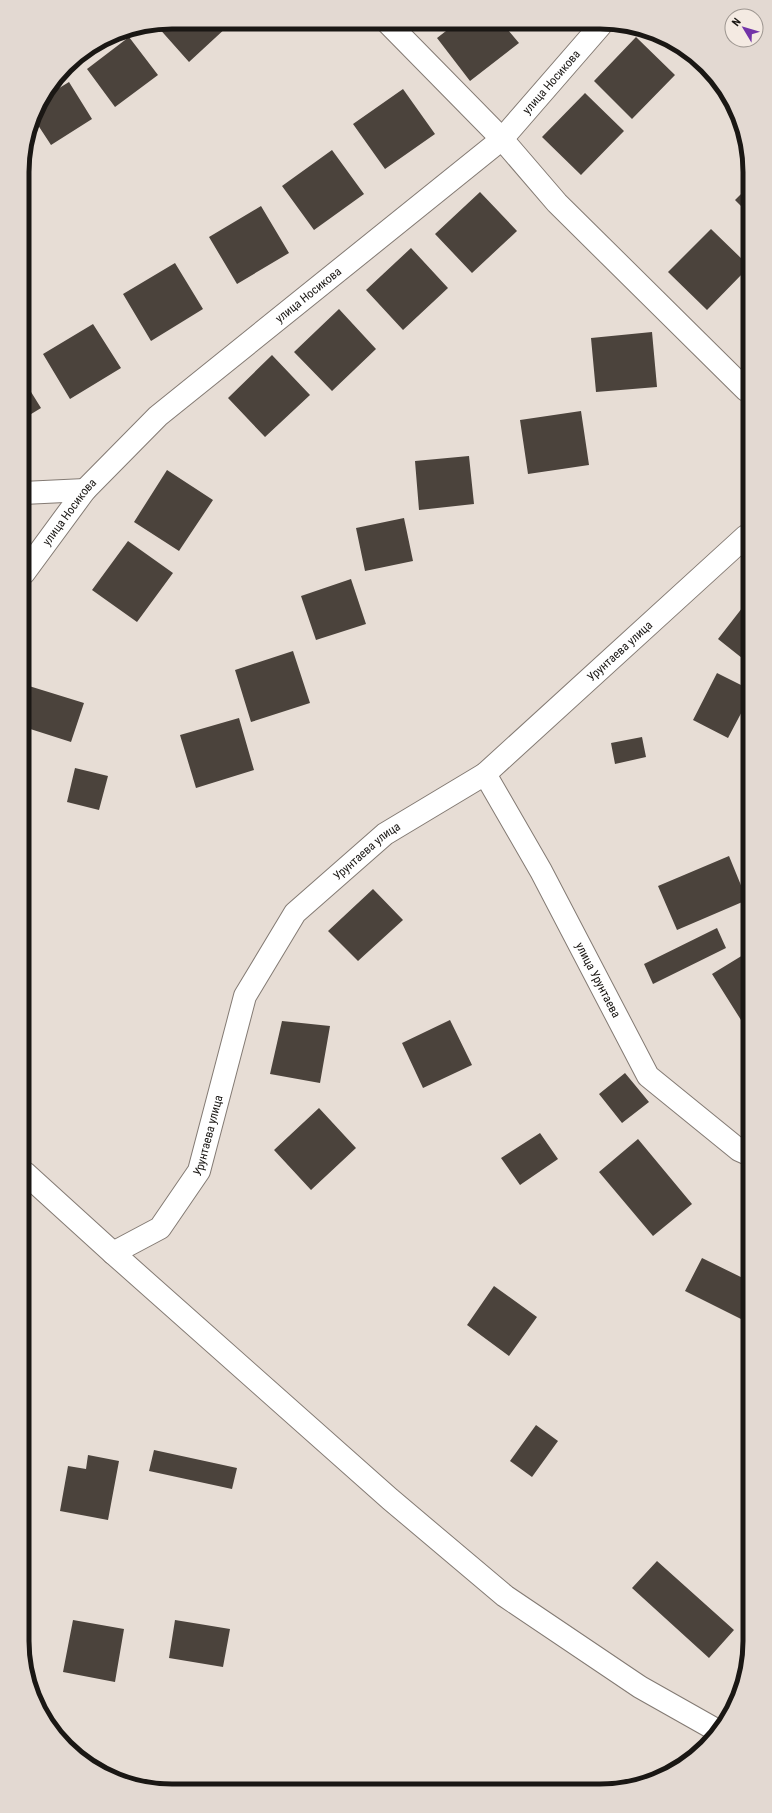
<svg xmlns="http://www.w3.org/2000/svg" width="772" height="1813" font-family="'Roboto Condensed',sans-serif">
  <rect width="100%" height="100%" fill="#e7ddd5"/>
  <path fill="#4b433c" d="M 172,22 L 225,22 L 228,26 L 189,62 L 157,26 Z
    M 455,24 L 503,24 L 519,43 L 470,81 L 437,38 Z
    M 129,37 L 158,75 L 115,107 L 87,69 Z
    M 636,37 L 675,75 L 632,119 L 594,81 Z
    M 69,82 L 92,119 L 51,145 L 34,119 L 38,105 L 43,98 Z
    M 403,89 L 435,134 L 385,169 L 353,124 Z
    M 585,93 L 624,131 L 581,175 L 542,137 Z
    M 332,150 L 364,194 L 314,230 L 282,186 Z
    M 745,190 L 745,210 L 735,200 Z
    M 480,192 L 517,231 L 472,273 L 435,234 Z
    M 261,206 L 289,253 L 237,284 L 209,237 Z
    M 711,229 L 745,262 L 745,271 L 707,310 L 668,272 Z
    M 411,248 L 448,288 L 403,330 L 366,290 Z
    M 175,263 L 203,309 L 151,341 L 123,294 Z
    M 339,309 L 376,349 L 332,391 L 294,352 Z
    M 93,324 L 121,368 L 70,399 L 43,354 Z
    M 652,332 L 657,387 L 596,392 L 591,338 Z
    M 272,355 L 310,395 L 265,437 L 228,398 Z
    M 23,379 L 41,408 L 23,419 Z
    M 581,411 L 589,465 L 528,474 L 520,420 Z
    M 469,456 L 474,504 L 419,510 L 415,461 Z
    M 167,470 L 213,500 L 179,551 L 134,522 Z
    M 404,518 L 413,561 L 365,571 L 356,528 Z
    M 128,541 L 173,573 L 137,622 L 92,590 Z
    M 351,579 L 366,624 L 316,640 L 301,596 Z
    M 746,603 L 746,615 L 747,662 L 718,639 Z
    M 293,651 L 310,703 L 251,722 L 235,670 Z
    M 717,673 L 747,688 L 747,702 L 728,738 L 693,720 Z
    M 29,686 L 84,703 L 71,742 L 24,727 L 24,701 Z
    M 239,718 L 254,770 L 196,788 L 180,735 Z
    M 642,737 L 646,757 L 615,764 L 611,743 Z
    M 75,768 L 108,776 L 99,810 L 67,802 Z
    M 729,856 L 747,900 L 677,930 L 658,886 Z
    M 373,889 L 403,920 L 358,961 L 328,931 Z
    M 717,928 L 726,948 L 653,984 L 644,964 Z
    M 748,952 L 748,1015 L 741,1020 L 712,974 Z
    M 450,1020 L 472,1065 L 423,1088 L 402,1043 Z
    M 282,1021 L 330,1026 L 320,1083 L 270,1074 Z
    M 625,1073 L 649,1102 L 622,1123 L 599,1094 Z
    M 319,1108 L 356,1148 L 311,1190 L 274,1150 Z
    M 540,1133 L 558,1159 L 520,1185 L 501,1158 Z
    M 638,1139 L 692,1204 L 653,1236 L 599,1172 Z
    M 702,1258 L 749,1281 L 749,1323 L 685,1291 Z
    M 494,1286 L 537,1317 L 509,1356 L 467,1325 Z
    M 536,1425 L 558,1441 L 532,1477 L 510,1461 Z
    M 154,1450 L 237,1468 L 232,1489 L 149,1471 Z
    M 88,1455 L 119,1461 L 108,1520 L 60,1511 L 68,1466 L 86,1469 Z
    M 657,1561 L 734,1630 L 709,1658 L 632,1588 Z
    M 73,1620 L 124,1629 L 115,1682 L 63,1672 Z
    M 175,1620 L 230,1629 L 223,1667 L 169,1658 Z"/>
  <g fill="none" stroke-linecap="round" stroke-linejoin="round">
    <defs>
      <g id="minor">
        <path d="M 388,23 L 502,139 L 557,203 L 746,390"/>
        <path d="M 23,493 L 85,490"/>
        <path id="s1" d="M 24,573 L 85,490 L 158,416 L 502,139 L 601,25"/>
        <path id="s2" d="M 485,774 L 541,871 L 648,1076 L 739,1150 L 748,1154"/>
        <path d="M 25,1173 L 113,1253 L 390,1499 L 505,1596 L 640,1687 L 718,1731"/>
        <path id="s3" d="M 113,1253 L 160,1228 L 199,1171 L 245,996 L 295,913 L 385,834 L 485,774 L 746,536"/>
      </g>
    </defs>
    <use href="#minor" stroke="#837a73" stroke-width="24"/>
    <use href="#minor" stroke="#fff" stroke-width="22"/>
  </g>
  <g text-anchor="middle" dominant-baseline="central" stroke-width="4" stroke-linejoin="round" paint-order="stroke">
    <g font-size="12" fill="#1a1714" stroke="#f4eae2">
      <text stroke="none"><textPath href="#s1" startOffset="724">улица Носикова</textPath></text>
      <text stroke="none"><textPath href="#s1" startOffset="400">улица Носикова</textPath></text>
      <text stroke="none"><textPath href="#s1" startOffset="76">улица Носикова</textPath></text>
      <text stroke="none"><textPath href="#s3" startOffset="819">Урунтаева улица</textPath></text>
      <text stroke="none"><textPath href="#s3" startOffset="495">Урунтаева улица</textPath></text>
      <text stroke="none"><textPath href="#s2" startOffset="235">улица Урунтаева</textPath></text>
      <text stroke="none"><textPath href="#s3" startOffset="159">Урунтаева улица</textPath></text>
    </g>
  </g>
  <path d="M0 0H772V1813H0ZM172 29H600A143 143 0 0 1 743 172V1641A143 143 0 0 1 600 1784H172A143 143 0 0 1 29 1641V172A143 143 0 0 1 172 29Z" fill="#e3d9d2" fill-rule="evenodd"/>
  <path fill="none" stroke="#1a1714" stroke-width="5" d="M172 29H600A143 143 0 0 1 743 172V1641A143 143 0 0 1 600 1784H172A143 143 0 0 1 29 1641V172A143 143 0 0 1 172 29Z"/>
  <g transform="translate(744 28) rotate(308)"><circle r="19" fill="#f4eae2" stroke="#9d9690"/>
  <path d="M0-3L7 15L0 10L-7 15Z" fill="#7233a8"/>
  <text y="-6" font-size="11" font-weight="bold" text-anchor="middle" fill="#1a1714">N</text>
  </g>
</svg>
